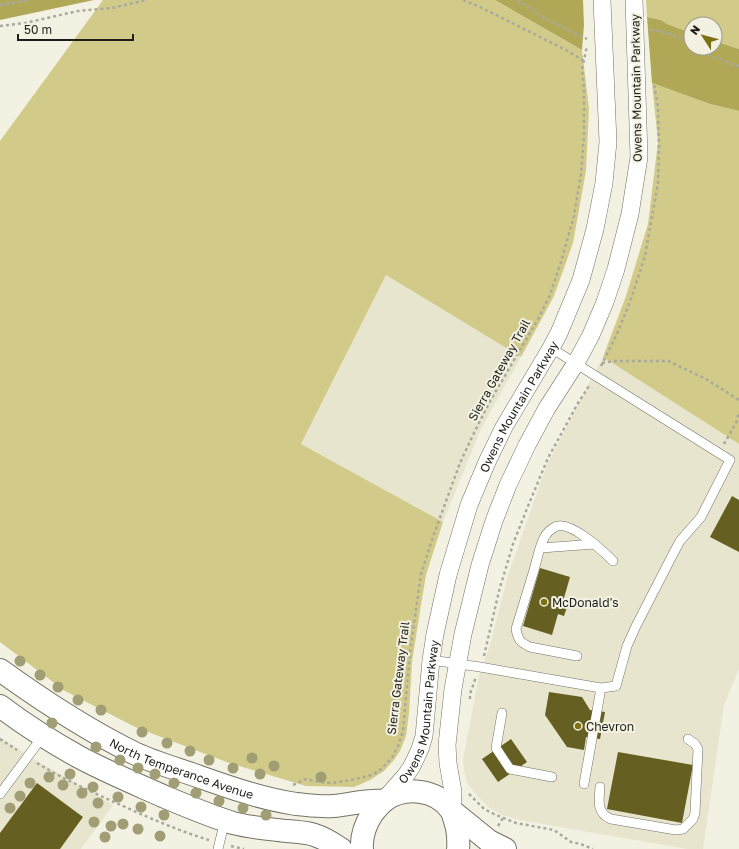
<svg xmlns="http://www.w3.org/2000/svg" width="739" height="849" font-family="'Golos Text',sans-serif">
  <rect width="100%" height="100%" fill="#f3f2e2"/>
  <path fill="#e7e5ce" d="M 386,275 L 521,357 L 481,429 L 443,522 L 301,444 Z
    M 603,357 L 739,444 L 739,669 L 724,705 L 703,849 L 687,849 L 519,820 L 502,815 L 490,808 L 478,797 L 467,783 L 464,770 L 463,760 L 479,676 L 490,645 L 508,575 L 547,464 Z
    M 0,737 L 32,758 L 83,787 L 113,805 L 81,849 L 0,849 Z"/>
  <path fill="#d1ca89" d="M 103,0 L 495,0 L 582,50 L 589,109 L 586,171 L 573,243 L 554,296 L 521,357 L 386,275 L 301,444 L 443,522 L 426,575 L 420,611 L 412,662 L 409,713 L 406,736 L 400,751 L 394,760 L 384,771 L 370,780 L 354,787 L 306,786 L 229,763 L 135,727 L 65,691 L 0,642 L 0,141 Z
    M 646,0 L 739,0 L 739,49 L 715,41 L 715,24 L 691,24 L 691,33 L 667,24 L 661,20 L 647,17 Z
    M 652,83 L 710,104 L 739,111 L 739,444 L 603,357 L 626,296 L 648,224 L 658,142 Z"/>
  <path fill="#b0a857" d="M 0,0 L 94,0 L 0,20 Z
    M 495,0 L 583,0 L 584,25 L 582,50 Z
    M 647,17 L 661,20 L 667,24 L 691,33 L 691,48 L 715,48 L 715,41 L 739,49 L 739,111 L 710,104 L 652,83 Z"/>
  <path fill="#655f21" d="M 732,496 L 739,500 L 739,552 L 710,537 Z
    M 540,568 L 570,577 L 562,605 L 567,607 L 564,616 L 558,614 L 552,635 L 523,626 Z
    M 549,692 L 582,697 L 590,710 L 605,712 L 600,739 L 586,737 L 584,750 L 567,747 L 545,715 Z
    M 511,739 L 527,762 L 498,782 L 482,759 Z
    M 618,752 L 693,765 L 682,823 L 607,809 Z
    M 37,783 L 83,817 L 60,849 L 0,849 L 0,833 Z"/>
  <g fill="none" stroke-linecap="round" stroke-linejoin="round">
    <defs>
      <path id="service" d="M 541,548 L 595,544
        M 577,656 L 530,647 C 520,642 518,640 516,629 C 522,609 528,590 534,570 C 537,560 539,548 544,538 C 546,534 551,529 555,527 C 569,519 603,551 613,561
        M 431,660 L 480,667 L 601,688 L 616,686 L 627,646 L 636,626 L 672,556 L 680,541 L 701,517 L 730,460 L 551,348
        M 502,713 L 496,748 L 510,769 L 552,777
        M 584,784 L 601,688
        M 600,787 C 599,800 596,813 611,819 L 676,830 L 683,829 L 693,819 L 695,813 L 698,749 L 695,744 L 688,739
        M 0,794 L 43,736
        M 218,849 L 225,820"/>
      <g id="minor">
        <path id="s1" d="M 384,800 L 406,775 L 412,766 L 420,749 L 424,736 L 431,660 L 435,634 L 448,575 L 469,505 L 487,462 L 504,427 L 551,348 L 559,333 L 581,280 L 595,229 L 604,183 L 608,142 L 602,0"/>
        <path d="M 452,811 L 453,792 L 448,763 L 447,745 L 453,689 L 463,634 L 480,565 L 494,521 L 508,485 L 527,445 L 547,408 L 576,363 L 591,335 L 605,302 L 616,269 L 630,214 L 639,157 L 634,0"/>
      </g>
      <g id="secondary">
        <path id="s2" d="M 0,670 C 43,701 87,730 134,753 C 155,763 178,769 200,777 C 231,788 263,799 296,804 C 308,805 321,807 333,806 C 350,805 366,799 384,801"/>
        <path d="M 0,706 C 25,725 52,742 79,757 C 107,772 136,784 165,797 C 187,806 210,816 233,823 C 251,828 269,829 287,831 C 297,832 308,832 317,836 C 326,839 333,844 341,849"/>
        <path d="M 452,811 L 489,841 L 505,849"/>
        <path d="M 362,849 C 361,836 365,825 372,814 C 376,809 380,804 385,800 C 405,786 436,789 451,810 C 454,815 455,822 457,828 C 458,835 459,842 458,849"/>
      </g>
    </defs>
    <use href="#service" stroke="#737264" stroke-width="10"/>
    <use href="#minor" stroke="#737264" stroke-width="18"/>
    <use href="#secondary" stroke="#737264" stroke-width="24"/>
    <path stroke="#aaa99d" stroke-width="2.5" stroke-dasharray="3 3" stroke-linecap="butt" d="M 463,0 L 480,7 L 566,50 L 584,61
      M 517,0 L 546,19 L 587,39
      M 0,5 L 30,0
      M 0,26 L 25,23 L 78,11 L 112,8 L 146,0
      M 650,30 C 665,31 678,37 691,44
      M 698,48 C 711,56 724,62 739,66
      M 602,363 L 614,361 L 668,361 L 706,379 L 739,400
      M 601,366 L 616,336 L 630,302 L 645,256 L 658,183 L 659,148 L 658,108 L 654,84
      M 724,444 L 736,423 L 739,412
      M 484,656 L 499,591 L 513,544 L 528,506 L 548,458 L 578,403 L 589,386
      M 470,699 L 470,694 L 476,677
      M 0,739 L 17,750
      M 37,763 C 61,778 88,790 114,802 C 145,816 176,830 209,840
      M 293,785 L 306,779 L 319,782 L 331,783 L 351,780 L 372,775 L 380,770 L 386,764 L 393,756 L 398,746 L 403,731 L 410,652 L 421,574 L 434,534 L 460,463 L 473,435 L 489,403 L 538,319 L 550,295 L 561,262 L 574,216 L 581,174 L 584,135 L 584,88 L 582,69 L 587,46
      M 469,794 L 484,809 L 496,815 L 516,823 L 554,830 L 571,842 L 581,844 L 593,849
      M 498,826 L 503,818
      M 231,846 L 244,849"/>
    <use href="#service" stroke="#fff" stroke-width="9"/>
    <use href="#minor" stroke="#fff" stroke-width="17"/>
    <use href="#secondary" stroke="#fff" stroke-width="22"/>
  </g>
  <g fill="#a19d75">
    <circle cx="20" cy="661" r="5.5"/>
    <circle cx="40" cy="675" r="5.5"/>
    <circle cx="58" cy="687" r="5.5"/>
    <circle cx="78" cy="700" r="5.5"/>
    <circle cx="101" cy="710" r="5.5"/>
    <circle cx="52" cy="723" r="5.5"/>
    <circle cx="142" cy="732" r="5.5"/>
    <circle cx="167" cy="743" r="5.5"/>
    <circle cx="96" cy="747" r="5.5"/>
    <circle cx="190" cy="751" r="5.5"/>
    <circle cx="252" cy="758" r="5.5"/>
    <circle cx="120" cy="760" r="5.5"/>
    <circle cx="209" cy="760" r="5.5"/>
    <circle cx="274" cy="766" r="5.5"/>
    <circle cx="138" cy="768" r="5.5"/>
    <circle cx="233" cy="768" r="5.5"/>
    <circle cx="70" cy="774" r="5.5"/>
    <circle cx="155" cy="774" r="5.5"/>
    <circle cx="260" cy="774" r="5.5"/>
    <circle cx="49" cy="777" r="5.5"/>
    <circle cx="321" cy="777" r="5.5"/>
    <circle cx="30" cy="783" r="5.5"/>
    <circle cx="174" cy="783" r="5.5"/>
    <circle cx="63" cy="785" r="5.5"/>
    <circle cx="93" cy="787" r="5.5"/>
    <circle cx="82" cy="793" r="5.5"/>
    <circle cx="196" cy="793" r="5.5"/>
    <circle cx="20" cy="796" r="5.5"/>
    <circle cx="118" cy="797" r="5.5"/>
    <circle cx="219" cy="801" r="5.5"/>
    <circle cx="98" cy="803" r="5.5"/>
    <circle cx="141" cy="807" r="5.5"/>
    <circle cx="10" cy="808" r="5.5"/>
    <circle cx="243" cy="808" r="5.5"/>
    <circle cx="164" cy="815" r="5.5"/>
    <circle cx="266" cy="815" r="5.5"/>
    <circle cx="94" cy="822" r="5.5"/>
    <circle cx="123" cy="824" r="5.5"/>
    <circle cx="111" cy="826" r="5.5"/>
    <circle cx="138" cy="829" r="5.5"/>
    <circle cx="160" cy="836" r="5.5"/>
    <circle cx="105" cy="837" r="5.5"/>
  </g>
  <g fill="#7c7214" stroke="#f3f2e2" stroke-width="1.5">
    <circle cx="544" cy="602" r="4"/>
    <circle cx="578" cy="726" r="4"/>
  </g>
  <g text-anchor="middle" dominant-baseline="central" stroke-width="4" stroke-linejoin="round" paint-order="stroke">
    <g font-size="12" fill="#1e1d18" stroke="#f3f2e2">
      <text transform="translate(636 88) rotate(-91)">Owens Mountain Parkway</text>
      <text transform="translate(499 370) rotate(-61)">Sierra Gateway Trail</text>
      <text stroke="none"><textPath href="#s1" startOffset="423">Owens Mountain Parkway</textPath></text>
      <text transform="translate(398 678) rotate(-83)">Sierra Gateway Trail</text>
      <text stroke="none"><textPath href="#s1" startOffset="99">Owens Mountain Parkway</textPath></text>
      <text stroke="none"><textPath href="#s2" startOffset="208">North Temperance Avenue</textPath></text>
    </g>
    <g font-size="12" fill="#1e1d18" stroke="#f3f2e2" text-anchor="start">
      <text x="552" y="602">McDonald's</text>
      <text x="586" y="726">Chevron</text>
    </g>
  </g>
  <g transform="translate(703 36) rotate(306)"><circle r="19" fill="#f3f2e2" stroke="#9e9d91"/>
  <path d="M0-3L7 15L0 10L-7 15Z" fill="#7c7214"/>
  <text y="-6" font-size="11" font-weight="bold" text-anchor="middle" fill="#1e1d18">N</text>
  </g>
  <path d="M18 34v6h115v-6" fill="none" stroke="#1e1d18" stroke-width="2"/>
  <text x="24" y="34" font-size="12" fill="#1e1d18" stroke="#f3f2e2" stroke-width="3" paint-order="stroke">50 m</text>
</svg>
